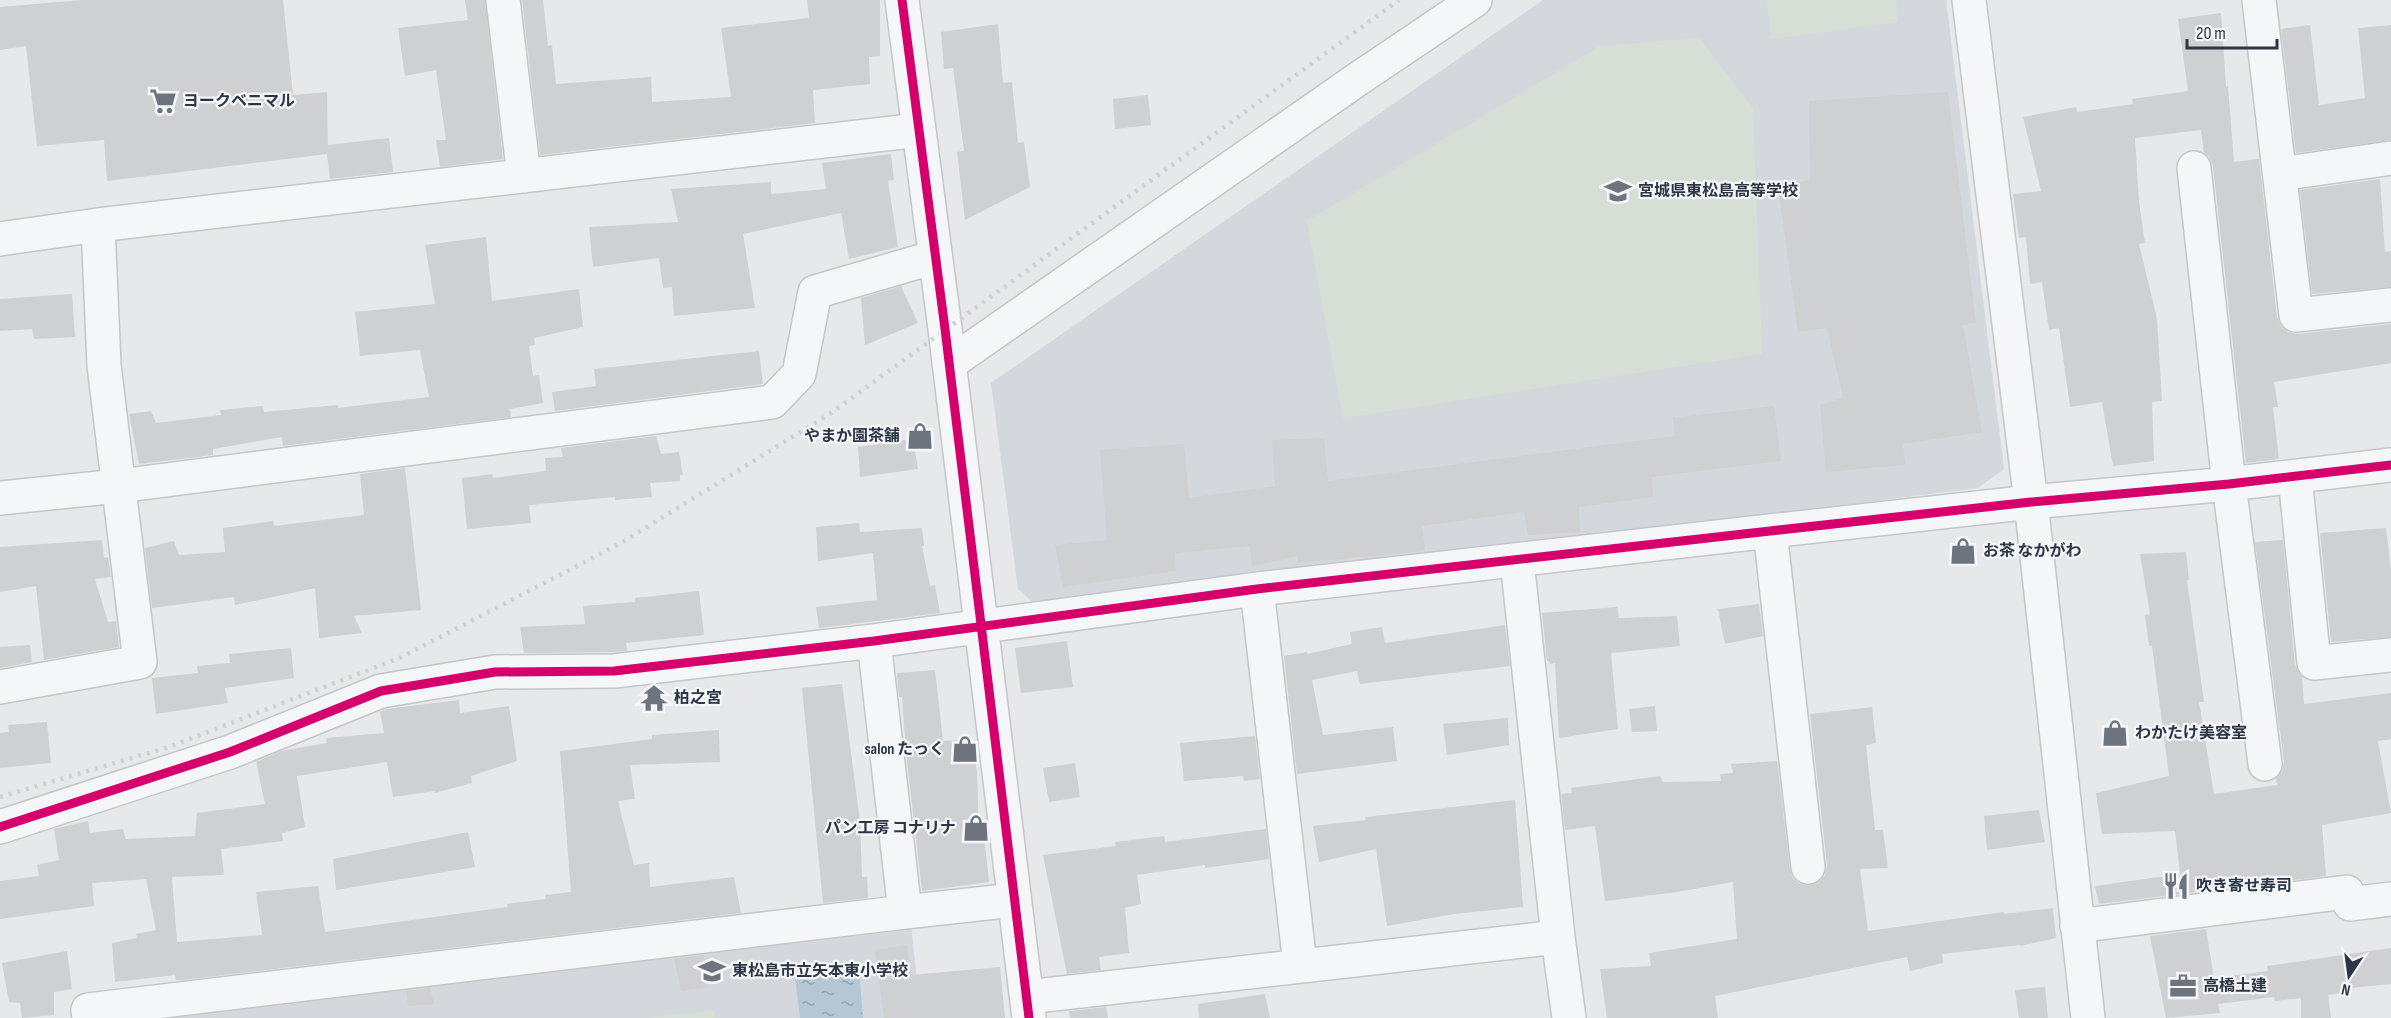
<svg xmlns="http://www.w3.org/2000/svg" width="2391" height="1018" font-family="'Sofia Sans Condensed','Noto Sans JP',sans-serif">
  <defs>
    <pattern id="water-ripples" width="26" height="14" patternUnits="userSpaceOnUse" patternTransform="scale(1.5)"><rect width="26" height="14" fill="#b5c6d4"/><path d="M2 4q2-2 4 0t4 0M15 11q2-2 4 0t4 0" fill="none" stroke="#93a2ae"/></pattern>
  </defs>
  <rect width="100%" height="100%" fill="#e6e8ea"/>
  <path fill="#d4d8dd" d="M 1543,0 L 1946,0 L 2004,469 L 1978,488 L 1039,608 L 1018,589 L 991,383 Z
    M 911,924 L 921,1018 L 106,1018 Z"/>
  <path fill="#d7ded6" d="M 1767,0 L 1896,0 L 1898,22 L 1771,39 Z
    M 1699,38 L 1753,108 L 1762,354 L 1343,418 L 1307,221 L 1600,46 Z
    M 714,1010 L 715,1018 L 646,1018 Z"/>
  <path fill="url(#water-ripples)" d="M 859,969 L 863,1018 L 800,1018 L 795,977 Z"/>
  <path fill="#ced0d2" d="M 82,0 L 283,0 L 293,95 L 327,92 L 328,145 L 389,138 L 393,172 L 330,179 L 327,154 L 107,181 L 104,140 L 37,146 L 26,46 L 0,50 L 0,7 Z
    M 465,0 L 485,0 L 503,159 L 440,167 L 436,140 L 446,140 L 436,70 L 405,76 L 398,28 L 468,20 Z
    M 522,0 L 543,0 L 548,46 L 552,45 L 556,84 L 651,77 L 652,102 L 731,97 L 721,28 L 809,18 L 807,0 L 880,0 L 880,56 L 869,57 L 870,84 L 813,90 L 815,123 L 540,155 Z
    M 2221,13 L 2226,86 L 2228,86 L 2234,162 L 2259,159 L 2277,317 L 2281,326 L 2288,332 L 2298,334 L 2391,324 L 2391,363 L 2274,382 L 2278,407 L 2273,407 L 2279,459 L 2246,463 L 2213,166 L 2209,157 L 2204,153 L 2201,130 L 2135,138 L 2139,202 L 2145,243 L 2139,244 L 2157,319 L 2162,401 L 2152,402 L 2154,461 L 2113,466 L 2102,402 L 2070,407 L 2059,328 L 2049,330 L 2042,282 L 2030,284 L 2026,237 L 2019,238 L 2013,194 L 2041,191 L 2023,117 L 2076,107 L 2077,112 L 2133,104 L 2132,99 L 2188,91 L 2178,19 Z
    M 998,24 L 1003,83 L 1012,82 L 1018,143 L 1024,142 L 1030,187 L 965,220 L 957,152 L 964,151 L 953,68 L 944,69 L 941,32 Z
    M 2310,25 L 2319,105 L 2365,98 L 2358,28 L 2391,25 L 2391,140 L 2296,153 L 2281,29 Z
    M 1948,92 L 1976,323 L 1963,325 L 1982,432 L 1903,444 L 1905,465 L 1826,472 L 1820,405 L 1843,398 L 1827,328 L 1798,332 L 1778,187 L 1810,180 L 1809,101 Z
    M 1148,95 L 1151,125 L 1115,129 L 1113,99 Z
    M 891,154 L 894,180 L 888,181 L 898,247 L 849,259 L 841,213 L 743,234 L 755,308 L 674,316 L 672,287 L 663,288 L 659,258 L 593,267 L 589,227 L 678,222 L 671,189 L 771,182 L 771,194 L 826,189 L 822,163 Z
    M 2380,179 L 2385,252 L 2391,251 L 2391,287 L 2312,294 L 2300,190 Z
    M 486,237 L 492,301 L 579,289 L 583,327 L 534,338 L 535,345 L 529,346 L 533,376 L 539,375 L 543,403 L 510,409 L 511,417 L 283,446 L 282,437 L 213,449 L 213,455 L 139,464 L 129,414 L 151,411 L 156,423 L 221,415 L 220,410 L 263,406 L 264,412 L 338,405 L 338,408 L 429,397 L 420,350 L 360,356 L 355,312 L 435,304 L 425,245 Z
    M 901,286 L 918,323 L 865,345 L 861,298 Z
    M 72,294 L 75,337 L 34,339 L 32,329 L 0,331 L 0,299 Z
    M 759,351 L 763,384 L 555,411 L 552,392 L 596,386 L 594,369 Z
    M 1774,406 L 1781,461 L 1652,477 L 1653,497 L 1579,507 L 1580,532 L 1528,535 L 1524,512 L 1422,526 L 1425,551 L 1298,563 L 1297,556 L 1252,566 L 1250,546 L 1175,553 L 1176,571 L 1063,587 L 1055,545 L 1107,540 L 1100,450 L 1184,444 L 1189,498 L 1275,486 L 1272,440 L 1324,438 L 1328,481 L 1675,436 L 1673,418 Z
    M 656,436 L 661,454 L 679,452 L 683,475 L 680,475 L 680,481 L 650,483 L 652,497 L 615,500 L 615,497 L 529,505 L 531,523 L 467,529 L 462,478 L 492,474 L 493,478 L 546,471 L 545,458 L 563,457 L 561,448 Z
    M 913,439 L 918,469 L 860,477 L 858,447 Z
    M 405,468 L 421,610 L 354,616 L 362,633 L 319,638 L 315,588 L 235,605 L 234,597 L 152,608 L 145,548 L 174,541 L 179,555 L 225,552 L 223,528 L 273,521 L 274,526 L 364,515 L 360,474 Z
    M 859,523 L 860,532 L 922,528 L 924,546 L 922,546 L 930,586 L 935,585 L 940,613 L 819,628 L 816,607 L 877,600 L 873,553 L 818,561 L 816,527 Z
    M 2386,528 L 2391,572 L 2391,637 L 2331,642 L 2320,533 Z
    M 102,540 L 104,558 L 108,557 L 111,577 L 95,579 L 108,622 L 116,621 L 119,647 L 44,660 L 36,586 L 0,592 L 0,547 Z
    M 2283,540 L 2295,665 L 2302,677 L 2304,704 L 2391,693 L 2391,739 L 2378,741 L 2391,813 L 2322,825 L 2326,876 L 2099,904 L 2095,886 L 2180,874 L 2175,831 L 2102,834 L 2096,793 L 2169,776 L 2152,646 L 2149,646 L 2145,615 L 2150,614 L 2140,554 L 2186,552 L 2189,580 L 2187,580 L 2204,702 L 2199,702 L 2214,794 L 2277,785 L 2276,779 L 2282,771 L 2284,762 L 2255,542 Z
    M 699,591 L 704,635 L 626,643 L 627,651 L 613,652 L 524,653 L 520,627 L 585,624 L 583,606 L 635,602 L 635,598 Z
    M 1759,604 L 1763,636 L 1725,644 L 1718,609 Z
    M 1617,607 L 1619,618 L 1677,616 L 1680,646 L 1611,653 L 1618,729 L 1559,738 L 1555,663 L 1550,664 L 1549,661 L 1547,661 L 1542,613 Z
    M 1505,625 L 1510,666 L 1360,684 L 1357,671 L 1312,680 L 1323,735 L 1393,727 L 1397,761 L 1297,774 L 1284,656 L 1307,652 L 1307,654 L 1352,644 L 1350,632 L 1382,627 L 1385,643 Z
    M 1067,641 L 1073,687 L 1021,693 L 1015,648 Z
    M 30,645 L 32,662 L 0,668 L 0,647 Z
    M 291,648 L 294,678 L 225,688 L 228,703 L 156,714 L 152,678 L 198,673 L 197,666 L 230,663 L 229,654 Z
    M 935,670 L 943,741 L 972,739 L 977,772 L 979,837 L 984,836 L 989,882 L 922,891 L 906,752 L 902,697 L 899,697 L 897,673 Z
    M 842,684 L 860,821 L 862,877 L 867,877 L 868,898 L 823,903 L 802,688 Z
    M 459,700 L 460,713 L 509,706 L 517,761 L 471,776 L 472,783 L 435,793 L 435,791 L 393,797 L 387,762 L 297,776 L 305,827 L 282,833 L 283,841 L 221,849 L 224,875 L 172,877 L 177,942 L 262,935 L 256,892 L 318,886 L 325,932 L 507,907 L 507,904 L 546,899 L 545,895 L 571,892 L 560,751 L 652,739 L 652,735 L 719,730 L 720,762 L 630,765 L 635,799 L 618,801 L 634,865 L 649,863 L 650,887 L 734,877 L 741,913 L 183,980 L 176,980 L 175,975 L 115,982 L 112,943 L 137,938 L 136,934 L 156,930 L 146,879 L 92,883 L 94,906 L 0,919 L 0,881 L 39,876 L 37,865 L 59,860 L 54,829 L 88,821 L 90,833 L 123,829 L 126,839 L 195,836 L 197,813 L 265,804 L 256,762 L 281,751 L 327,743 L 326,738 L 384,733 L 380,712 L 386,709 Z
    M 1655,706 L 1657,731 L 1632,732 L 1629,709 Z
    M 1872,707 L 1876,743 L 1866,745 L 1875,830 L 1883,830 L 1888,868 L 1860,869 L 1868,931 L 2004,912 L 2004,914 L 2053,908 L 2056,938 L 2020,946 L 2020,945 L 1942,954 L 1943,963 L 1910,971 L 1907,957 L 1715,996 L 1718,1018 L 1607,1018 L 1600,969 L 1651,966 L 1649,953 L 1737,939 L 1733,882 L 1677,892 L 1605,901 L 1595,826 L 1565,830 L 1561,794 L 1572,793 L 1571,788 L 1660,776 L 1663,782 L 1721,781 L 1720,774 L 1733,773 L 1731,764 L 1777,761 L 1790,870 L 1793,879 L 1800,884 L 1811,885 L 1819,882 L 1825,875 L 1827,865 L 1810,714 Z
    M 1508,718 L 1509,745 L 1447,755 L 1443,724 Z
    M 47,722 L 51,763 L 0,768 L 0,733 L 9,732 L 8,725 Z
    M 1255,736 L 1260,779 L 1244,781 L 1243,776 L 1184,781 L 1180,743 Z
    M 1075,763 L 1080,797 L 1049,802 L 1043,768 Z
    M 1515,800 L 1523,907 L 1454,914 L 1387,926 L 1376,849 L 1319,862 L 1313,826 L 1366,820 L 1365,817 Z
    M 2039,810 L 2045,842 L 1987,850 L 1984,816 Z
    M 1266,829 L 1269,859 L 1205,868 L 1205,865 L 1137,875 L 1141,904 L 1125,908 L 1129,953 L 1099,957 L 1101,970 L 1067,974 L 1043,855 L 1116,846 L 1115,842 L 1164,836 L 1165,842 Z
    M 468,832 L 475,867 L 336,890 L 333,859 Z
    M 2206,929 L 2214,978 L 2268,971 L 2267,966 L 2391,948 L 2391,984 L 2340,989 L 2340,993 L 2328,995 L 2331,1018 L 2301,1018 L 2301,998 L 2275,1001 L 2274,997 L 2218,1004 L 2220,1013 L 2166,1018 L 2150,936 Z
    M 907,945 L 911,975 L 1000,967 L 1005,1018 L 884,1018 L 875,950 Z
    M 67,951 L 72,989 L 54,992 L 54,1015 L 22,1018 L 20,1003 L 9,1002 L 2,963 Z
    M 704,955 L 708,987 L 681,991 L 674,959 Z
    M 2045,987 L 2048,1018 L 2019,1018 L 2015,990 Z
    M 430,988 L 434,1004 L 408,1006 L 406,991 Z
    M 1265,994 L 1270,1018 L 1199,1018 L 1198,1004 Z
    M 1106,1007 L 1108,1018 L 1070,1018 L 1069,1011 Z"/>
  <g fill="none" stroke-linecap="round" stroke-linejoin="round">
    <defs>
      <path id="minor" d="M 503,0 L 524,176
        M 902,0 L 945,329 L 1029,1018
        M 1969,0 L 2031,502 L 2088,1018
        M 2259,0 L 2296,315 L 2391,305
        M 2194,168 L 2229,484 L 2265,764
        M 2280,174 L 2391,158
        M 0,239 L 98,225 L 919,130
        M 949,364 L 1355,81 L 1475,0
        M 2295,477 L 2314,663 L 2391,655
        M 0,498 L 119,486 L 772,402 L 799,374 L 815,292 L 935,257
        M 1770,531 L 1808,867
        M 1517,561 L 1558,937 L 1569,1018
        M 1257,589 L 1300,965
        M 874,641 L 905,912 L 1014,900
        M 0,687 L 140,662 L 104,365 L 98,225
        M 0,827 L 230,752 L 381,691 L 495,672 L 614,671 L 874,641 L 1257,589 L 1770,531 L 2031,502 L 2229,484 L 2391,465
        M 2077,926 L 2347,892 L 2350,904 L 2391,899
        M 1027,997 L 1558,937
        M 89,1018 L 88,1010 L 905,912"/>
    </defs>
    <use href="#minor" stroke="#c4c6c8" stroke-width="36"/>
    <use href="#minor" stroke="#f5f6f7" stroke-width="33"/>
    <path stroke="#cfd0d2" stroke-width="4.5" stroke-dasharray="3 6" stroke-linecap="butt" d="M 0,797 L 169,747 L 402,657 L 621,543 L 831,413 L 1399,0"/>
    <defs>
      <path id="cycleway" d="M 902,0 L 945,329 L 1029,1018
        M 0,827 L 230,752 L 381,691 L 495,672 L 614,671 L 874,641 L 1257,589 L 1770,531 L 2031,502 L 2229,484 L 2391,465"/>
    </defs>
    <use href="#cycleway" stroke="#f4f6f9" stroke-width="13"/>
    <use href="#cycleway" stroke="#d6006c" stroke-width="9"/>
  </g>
  <defs>
    <symbol id="supermarket-bare" viewBox="-9 -9 18 18"><path d="M-6-5.5h2.5l.6 2H6L4.5 2H-2.5L-4.4-4H-6ZM-1.5 3.2a1.3 1.3 0 1 0 .1 0ZM3 3.2a1.3 1.3 0 1 0 .1 0Z" fill="#6d747e" stroke="#f4f6f9" stroke-width="2.5" paint-order="stroke"/></symbol>
    <symbol id="school-bare" viewBox="-9 -9 18 18"><path d="M0-5L7-2L0 1L-7-2ZM-4 1L0 2.5L4 1V4Q0 6-4 4Z" fill="#6d747e" stroke="#f4f6f9" stroke-width="2.5" paint-order="stroke"/></symbol>
    <symbol id="shop-bare" viewBox="-9 -9 18 18"><path d="M-5-2.5h2.3a2.7 3.5 0 0 1 5.4 0H5L5.5 6h-11ZM-1.5-2.5h3a1.5 2.3 0 0 0-3 0Z" fill="#6d747e" stroke="#f4f6f9" stroke-width="2.5" paint-order="stroke"/></symbol>
    <symbol id="temple-bare" viewBox="-9 -9 18 18"><path d="M0-6L5-2H3V0L6.5 2.5H4V6H1.5V3h-3V6H-4V2.5H-6.5L-3 0V-2H-5Z" fill="#6d747e" stroke="#f4f6f9" stroke-width="2.5" paint-order="stroke"/></symbol>
    <symbol id="restaurant-bare" viewBox="-9 -9 18 18"><path d="M-5-6h1v4h1v-4h1v4h1v-4h1v5L-1.5 .5V6h-2V.5L-5-1ZM5-6V6H3V1.5H1.5Q1.5-4 5-6Z" fill="#6d747e" stroke="#f4f6f9" stroke-width="2.5" paint-order="stroke"/></symbol>
    <symbol id="office-bare" viewBox="-9 -9 18 18"><path d="M-6-3h4V-5.5h4V-3h4V5H-6ZM-1-4.5V-3h2v-1.5ZM-6 0V1H6V0Z" fill="#6d747e" stroke="#f4f6f9" stroke-width="2.5" paint-order="stroke"/></symbol>
  </defs>
  <g fill-rule="evenodd">
    <use href="#supermarket-bare" x="144" y="82" width="38" height="38"/>
    <use href="#school-bare" x="1599" y="172" width="38" height="38"/>
    <use href="#shop-bare" x="901" y="417" width="38" height="38"/>
    <use href="#shop-bare" x="1944" y="532" width="38" height="38"/>
    <use href="#temple-bare" x="635" y="679" width="38" height="38"/>
    <use href="#shop-bare" x="2096" y="714" width="38" height="38"/>
    <use href="#shop-bare" x="946" y="730" width="38" height="38"/>
    <use href="#shop-bare" x="957" y="809" width="38" height="38"/>
    <use href="#restaurant-bare" x="2157" y="867" width="38" height="38"/>
    <use href="#school-bare" x="693" y="952" width="38" height="38"/>
    <use href="#office-bare" x="2164" y="967" width="38" height="38"/>
  </g>
  <g text-anchor="middle" dominant-baseline="central" stroke-width="4.5" stroke-linejoin="round" paint-order="stroke">
    <g font-size="16" font-weight="bold" fill="#2c3644" stroke="#f4f6f9" text-anchor="start">
      <text x="183" y="101">ヨークベニマル</text>
      <text x="1638" y="191">宮城県東松島高等学校</text>
      <text x="900" y="436" text-anchor="end">やまか園茶舗</text>
      <text x="1983" y="551">お茶 なかがわ</text>
      <text x="674" y="698">柏之宮</text>
      <text x="2135" y="733">わかたけ美容室</text>
      <text x="945" y="749" text-anchor="end">salon たっく</text>
      <text x="956" y="828" text-anchor="end">パン工房 コナリナ</text>
      <text x="2196" y="886">吹き寄せ寿司</text>
      <text x="732" y="971">東松島市立矢本東小学校</text>
      <text x="2203" y="986">高橋土建</text>
    </g>
  </g>
  <g transform="translate(2349 976) rotate(193)" stroke="#f4f6f9" stroke-width="4.5" paint-order="stroke">
  <path d="M0-4.5L10 22L0 15L-10 22Z" fill="#2c3644"/>
  <text y="-9" font-size="16" font-weight="bold" text-anchor="middle" fill="#2c3644">N</text>
  </g>
  <path d="M2187 39v9h90v-9" fill="none" stroke="#2c3644" stroke-width="3"/>
  <text x="2196" y="39" font-size="18" fill="#2c3644" stroke="#f4f6f9" stroke-width="4.5" paint-order="stroke">20 m</text>
</svg>
